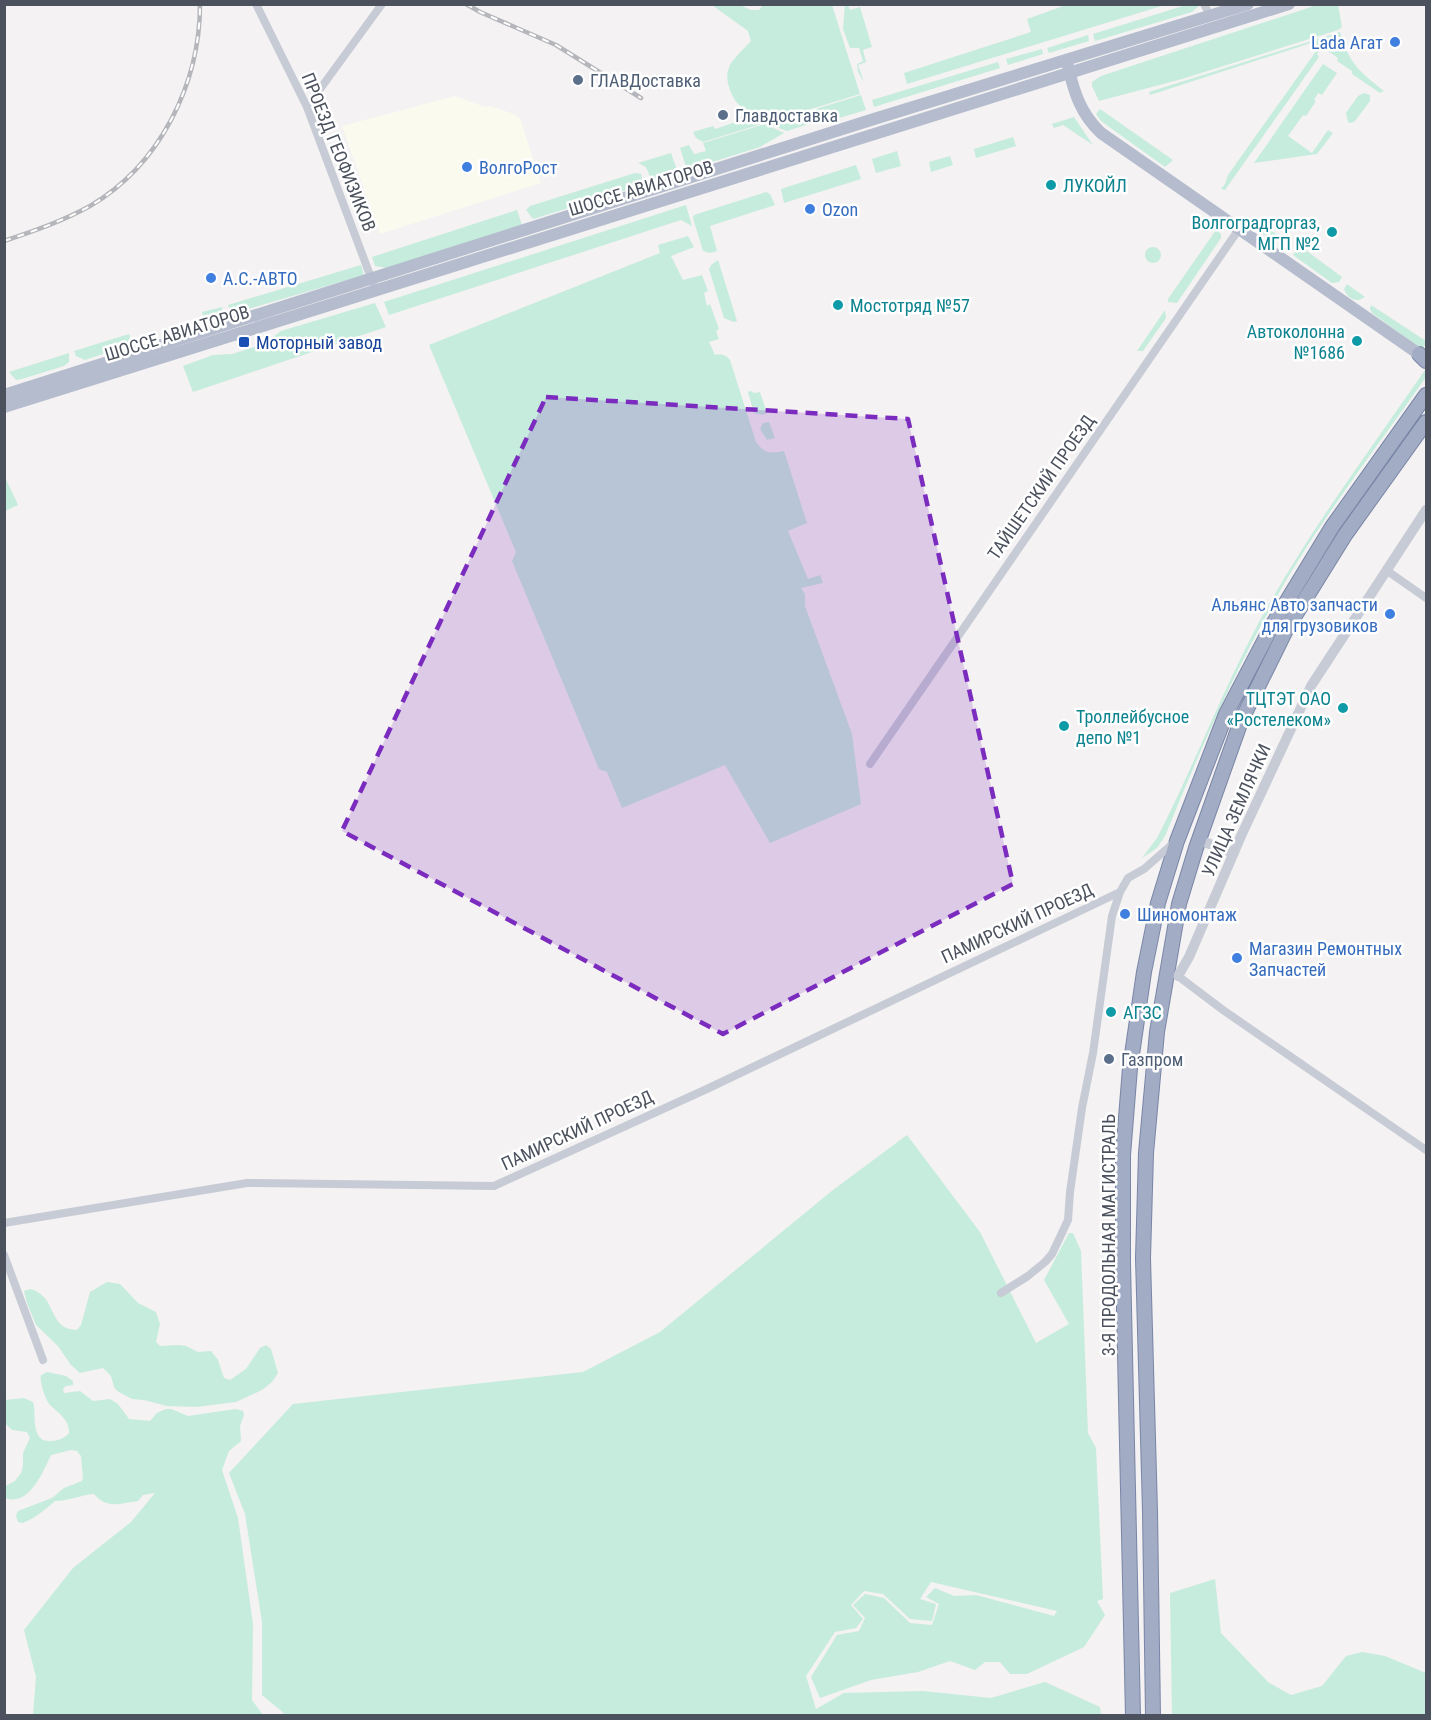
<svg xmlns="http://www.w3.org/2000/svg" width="1431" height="1720" font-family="'Roboto Condensed',sans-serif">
  <rect width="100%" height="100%" fill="#f4f2f2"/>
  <path fill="#fbfaef" d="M 455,96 L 485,107 L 490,106 L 514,114 L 520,118 L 541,183 L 380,234 L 342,126 Z"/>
  <path fill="#c6ecdd" d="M 845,4 L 848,5 L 850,10 L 860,7 L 872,47 L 863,50 L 866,62 L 858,65 L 864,82 L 858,72 L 857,64 L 863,61 L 859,48 L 850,48 L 843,29 Z
    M 1069,4 L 1165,5 L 907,84 L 904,73 L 1031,32 L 1027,19 Z
    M 1320,4 L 1338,5 L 1342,27 L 1338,30 L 1182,79 L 1099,101 L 1092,86 L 1092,82 L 1101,76 Z
    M 712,5 L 740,5 L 751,10 L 759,10 L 763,5 L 832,5 L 860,94 L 703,142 L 696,138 L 693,132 L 713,126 L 715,129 L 736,122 L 735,117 L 749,115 L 748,111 C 738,106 734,100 730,90 C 721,66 736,58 751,41 L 748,31 Z
    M 1186,5 L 1200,5 L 1192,12 L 1095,41 L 1093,34 Z
    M 1340,32 C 1348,63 1361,73 1384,91 L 1380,93 L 1352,74 L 1352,71 L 1337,61 L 1338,58 L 1323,47 L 1317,54 L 1319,57 L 1225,190 L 1221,189 L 1225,184 L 1228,175 L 1319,47 L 1311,43 L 1150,95 L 1149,92 Z
    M 1088,35 L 1089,41 L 1049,53 L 1047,48 Z
    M 1042,49 L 1043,54 L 1008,65 L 1006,59 Z
    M 998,62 L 1000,68 L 874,107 L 872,100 Z
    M 1323,64 L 1337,73 L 1322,95 L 1318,93 L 1314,100 L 1316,101 L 1306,116 L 1303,115 L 1288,136 L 1312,153 L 1328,130 L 1333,133 L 1317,154 L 1254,163 Z
    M 1364,93 L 1370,95 L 1370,101 L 1355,121 L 1351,123 L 1348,122 L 1346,113 L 1358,96 Z
    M 861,95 L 866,110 L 836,119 L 811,124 L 816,109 Z
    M 815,109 L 809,124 L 787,131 L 768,124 Z
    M 1100,109 L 1173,160 L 1165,167 L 1101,121 L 1096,114 Z
    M 1074,117 L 1093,145 L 1063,125 L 1054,128 L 1052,124 Z
    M 765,124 L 784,133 L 760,147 L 687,170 L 680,148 L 689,145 L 694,154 L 706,151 L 703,143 Z
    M 1013,137 L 1016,146 L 976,158 L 974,149 Z
    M 897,151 L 901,166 L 876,173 L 872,159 Z
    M 671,153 L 678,173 L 652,181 L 646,167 L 638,163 Z
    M 950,156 L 953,165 L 931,172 L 929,162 Z
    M 856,165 L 861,179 L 784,203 L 781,189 Z
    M 635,173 L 641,174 L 643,185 L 533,219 L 526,210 L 530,206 Z
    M 766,192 L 770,194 L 775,205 L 710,226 L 717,251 L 710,253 L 703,251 L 693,218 L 694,215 Z
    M 686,205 L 692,226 L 681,220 L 389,315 L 384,302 Z
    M 517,210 L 522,225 L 387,268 L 375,266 L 372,257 Z
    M 1263,226 L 1280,236 L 1279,237 L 1273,241 L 1260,232 Z
    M 1216,230 L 1221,234 L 1221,238 L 1177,303 L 1168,302 L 1168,299 Z
    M 688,236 L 694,247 L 671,256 L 683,280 L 702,275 L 708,291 L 704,293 L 707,306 L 710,304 L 719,329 L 716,331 L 719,339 L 709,342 L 715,355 C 721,353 726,355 730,360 L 756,442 C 764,453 770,454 784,451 L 807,523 L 788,531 L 808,579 L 820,575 L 823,583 L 801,588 L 805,594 L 805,606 L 852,734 L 861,804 L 770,843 L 725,765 L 622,808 L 607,772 L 599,769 L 512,561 L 516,552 L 429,345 L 660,253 L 658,245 Z
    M 1300,246 L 1342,277 L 1339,282 L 1332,283 L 1293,255 Z
    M1145 255a8 8 0 1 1 16 0a8 8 0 1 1-16 0Z
    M 718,260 L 737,321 L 734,322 L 724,318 L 709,269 L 711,265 Z
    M 361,265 L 364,275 L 231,314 L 228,305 Z
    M 1347,284 L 1365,297 L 1359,300 C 1352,301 1346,295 1344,289 Z
    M 375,303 L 386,327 L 193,392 L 183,366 L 213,355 L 232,354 L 264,344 L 281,331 Z
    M 1371,305 L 1426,341 L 1423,350 L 1372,313 L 1370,309 Z
    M 222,307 L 224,316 L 205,323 L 202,312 Z
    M 1165,310 L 1166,318 L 1143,351 L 1137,351 Z
    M 129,334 L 131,343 L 127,346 L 85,360 L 76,356 L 74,351 Z
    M 69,353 L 69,362 L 64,366 L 22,379 L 16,380 L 9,372 Z
    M 1425,370 L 1426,377 L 1424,380 C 1381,441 1335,501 1296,564 C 1243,650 1203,743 1165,836 L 1157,848 L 1142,858 L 1157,838 C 1193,768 1221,694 1258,624 C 1306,535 1368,453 1425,370 Z
    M 751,391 L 754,393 L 760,392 L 767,413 L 762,415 L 754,413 L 748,392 Z
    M 769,422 L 775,438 L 767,440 L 760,429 L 763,423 Z
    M 5,477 L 18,505 L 5,511 L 4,511 Z
    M 907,1135 L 980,1232 L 1036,1343 L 1069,1324 L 1044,1280 L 1069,1233 L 1073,1233 L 1081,1251 L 1088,1433 L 1096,1448 L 1103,1599 L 1097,1601 L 1105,1615 L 1084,1647 L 1027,1674 L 1010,1674 L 1000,1662 L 985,1662 L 975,1670 L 950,1661 L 918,1672 L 871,1680 L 820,1698 L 811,1677 L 837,1635 L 859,1631 L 865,1618 L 853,1605 L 865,1594 L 884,1598 L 910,1623 L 932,1625 L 939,1604 L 926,1597 L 935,1588 L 954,1596 L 976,1595 L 1054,1616 L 1057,1611 L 931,1582 L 920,1599 L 936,1604 L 932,1621 L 910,1619 L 883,1594 L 864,1591 L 851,1605 L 863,1619 L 856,1628 L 835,1632 L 806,1676 L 816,1709 L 844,1693 L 923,1691 L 991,1698 L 1045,1682 L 1100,1707 L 1101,1715 L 286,1715 L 262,1695 L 262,1622 L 245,1514 L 229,1473 L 293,1404 L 583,1372 L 660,1332 L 833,1190 Z
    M 107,1282 L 120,1284 L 138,1303 L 156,1312 L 160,1324 L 156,1342 L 160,1346 L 180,1345 L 186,1346 L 198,1352 L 211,1351 L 218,1360 L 224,1378 L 230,1380 L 246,1369 L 260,1348 L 266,1345 L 271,1349 L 278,1373 L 272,1382 L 262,1390 L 236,1402 L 196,1407 L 167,1406 L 144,1400 L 132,1399 L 117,1391 L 114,1387 L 111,1376 L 103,1368 L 80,1373 L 71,1365 L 58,1346 L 36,1325 L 27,1303 L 24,1291 L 30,1289 C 58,1296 47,1330 77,1330 L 81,1325 L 90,1292 Z
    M 47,1372 L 66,1376 L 73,1381 L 73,1385 L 66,1386 L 63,1389 L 64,1393 L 80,1391 L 93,1401 L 110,1399 L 118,1404 L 129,1419 L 150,1421 L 157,1413 L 166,1409 L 171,1409 L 188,1416 L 236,1409 L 243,1411 L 244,1415 L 240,1426 L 241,1441 L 229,1451 L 222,1470 L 238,1518 L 253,1624 L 252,1700 L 263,1715 L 33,1715 L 36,1677 L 24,1630 L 73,1568 L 131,1522 L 155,1493 L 143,1495 L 138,1501 C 120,1503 108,1510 94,1494 C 80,1495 69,1501 55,1501 C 45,1510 35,1518 23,1523 L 18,1522 L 16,1516 L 18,1511 L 52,1498 L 64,1488 L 82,1481 L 83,1478 L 81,1456 L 77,1451 L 71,1450 L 51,1455 C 43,1472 29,1507 5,1498 L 5,1486 L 15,1481 L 21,1473 L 23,1466 L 23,1453 L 30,1438 L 27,1432 L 12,1430 L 6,1424 L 5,1400 L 24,1398 L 33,1402 C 37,1414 29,1443 52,1441 C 59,1441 66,1437 69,1433 C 70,1421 59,1413 51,1406 C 46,1402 39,1381 41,1375 Z
    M 1215,1579 L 1221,1633 L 1268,1682 L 1291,1695 L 1322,1686 L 1346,1656 L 1362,1652 L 1385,1656 L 1426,1673 L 1426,1715 L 1172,1715 L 1170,1593 Z"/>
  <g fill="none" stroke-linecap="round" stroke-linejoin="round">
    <defs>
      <path id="trunk" d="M 1419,354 L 1426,361
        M 1133,1716 L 1123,1263 L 1123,1155 L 1130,1068 L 1144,972 L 1158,903 L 1177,841 L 1226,714 L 1273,624 L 1332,527 L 1426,395
        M 1153,1716 L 1150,1511 L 1143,1258 L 1146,1153 L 1157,1032 L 1179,904 L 1196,848 L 1241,721 L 1286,630 L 1345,535 L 1426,422"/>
    </defs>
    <use href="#trunk" stroke="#7a86a7" stroke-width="16"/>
    <path stroke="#c7cbd5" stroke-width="8" d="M 256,4 L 307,107 L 373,283
      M 1204,4 L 1210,16
      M 307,107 L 382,4
      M 1386,570 L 1426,598
      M 870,764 L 1239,229
      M 1178,976 L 1223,1010 L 1426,1150
      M 4,1223 L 247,1183 L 494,1186 L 709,1088 L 1120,892
      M 4,1255 L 43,1360
      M 1001,1293 L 1028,1276 L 1045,1262 L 1052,1254 L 1068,1220 L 1070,1192 L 1082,1108 L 1093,1053 L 1112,916 L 1120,892 L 1128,878 L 1144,869 L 1176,841"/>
    <path stroke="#c7cbd5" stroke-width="10" d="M 1199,840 L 1234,853
      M 1178,976 L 1189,957 L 1241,836 L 1311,686 L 1426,510"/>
    <path stroke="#b5bccd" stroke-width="12" d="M 1068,66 C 1074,93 1081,114 1101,133 L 1419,354
      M 4,395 L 874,119 L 1248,4
      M 4,407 L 1289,4"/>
    <use href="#trunk" stroke="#a2acc4" stroke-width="14"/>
    <defs>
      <path id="rail" d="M 466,4 L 480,12 L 556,45 L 641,98
        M 4,241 C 34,231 63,221 90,206 C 160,165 200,84 200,4"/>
    </defs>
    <use href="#rail" stroke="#b5b6bb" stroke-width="4.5"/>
    <use href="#rail" stroke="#fff" stroke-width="2" stroke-dasharray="7" stroke-linecap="butt"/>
  </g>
  <path fill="#7b2cbf" fill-opacity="0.2" stroke="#7b2cbf" stroke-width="4.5" stroke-dasharray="12 8" stroke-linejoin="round" d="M 546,397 L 908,419 L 1013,884 L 723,1034 L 342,831 Z"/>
  <g fill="#3f7fe0" stroke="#fff" stroke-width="2">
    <circle cx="1395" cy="42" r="6"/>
    <circle cx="467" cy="167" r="6"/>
    <circle cx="810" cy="209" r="6"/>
    <circle cx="211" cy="278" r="6"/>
    <circle cx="1390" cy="614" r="6"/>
    <circle cx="1125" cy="914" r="6"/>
    <circle cx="1237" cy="958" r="6"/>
  </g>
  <g fill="#5c6f8a" stroke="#fff" stroke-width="2">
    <circle cx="578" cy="80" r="6"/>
    <circle cx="723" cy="115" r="6"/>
    <circle cx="1109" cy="1059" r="6"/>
  </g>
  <g fill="#0f9aa8" stroke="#fff" stroke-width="2">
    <circle cx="1051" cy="185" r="6"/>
    <circle cx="1332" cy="232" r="6"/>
    <circle cx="838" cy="305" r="6"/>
    <circle cx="1357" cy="341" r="6"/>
    <circle cx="1343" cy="708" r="6"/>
    <circle cx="1064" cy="726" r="6"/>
    <circle cx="1111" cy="1012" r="6"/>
  </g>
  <rect fill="#1a4fb4" stroke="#fff" stroke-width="2" x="238" y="336" width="12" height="12" rx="3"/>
  <g text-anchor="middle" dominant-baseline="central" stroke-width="5" stroke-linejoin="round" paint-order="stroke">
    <g font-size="18" fill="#366cbe" stroke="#fff" text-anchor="start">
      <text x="1383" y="42" text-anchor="end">Lada Агат</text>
      <text x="479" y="167">ВолгоРост</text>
      <text x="822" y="209">Ozon</text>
      <text x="223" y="278">А.С.-АВТО</text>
      <text x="1378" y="604" text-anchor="end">Альянс Авто запчасти<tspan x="1378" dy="21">для грузовиков</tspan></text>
      <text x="1137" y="914">Шиномонтаж</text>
      <text x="1249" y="948">Магазин Ремонтных<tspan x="1249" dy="21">Запчастей</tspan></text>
    </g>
    <g font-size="18" fill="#4e5e75" stroke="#fff" text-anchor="start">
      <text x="590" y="80">ГЛАВДоставка</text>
      <text x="735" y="115">Главдоставка</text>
      <text x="1121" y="1059">Газпром</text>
    </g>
    <g font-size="18" fill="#4b515d" stroke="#fff">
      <text transform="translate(339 152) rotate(68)">ПРОЕЗД ГЕОФИЗИКОВ</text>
      <text transform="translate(641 188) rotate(-17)">ШОССЕ АВИАТОРОВ</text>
      <text transform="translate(177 333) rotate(-17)">ШОССЕ АВИАТОРОВ</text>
      <text transform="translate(1041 487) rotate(-55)">ТАЙШЕТСКИЙ ПРОЕЗД</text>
      <text transform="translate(1236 810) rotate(-66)">УЛИЦА ЗЕМЛЯЧКИ</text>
      <text transform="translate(1017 923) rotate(-25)">ПАМИРСКИЙ ПРОЕЗД</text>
      <text transform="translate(577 1130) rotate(-25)">ПАМИРСКИЙ ПРОЕЗД</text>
      <text transform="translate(1108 1235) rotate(-90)">3-Я ПРОДОЛЬНАЯ МАГИСТРАЛЬ</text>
    </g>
    <g font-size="18" fill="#0d838f" stroke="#fff" text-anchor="start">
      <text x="1063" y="185">ЛУКОЙЛ</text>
      <text x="1320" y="222" text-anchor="end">Волгоградгоргаз,<tspan x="1320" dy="21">МГП №2</tspan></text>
      <text x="850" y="305">Мостотряд №57</text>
      <text x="1345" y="331" text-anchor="end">Автоколонна<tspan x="1345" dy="21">№1686</tspan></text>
      <text x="1331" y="698" text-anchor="end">ТЦТЭТ ОАО<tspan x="1331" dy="21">«Ростелеком»</tspan></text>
      <text x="1076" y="716">Троллейбусное<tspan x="1076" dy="21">депо №1</tspan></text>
      <text x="1123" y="1012">АГЗС</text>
    </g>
    <g font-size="18" fill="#164399" stroke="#fff" text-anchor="start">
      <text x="256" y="342">Моторный завод</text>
    </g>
  </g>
  <rect width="1431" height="1720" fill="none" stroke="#4b515d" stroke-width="12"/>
</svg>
